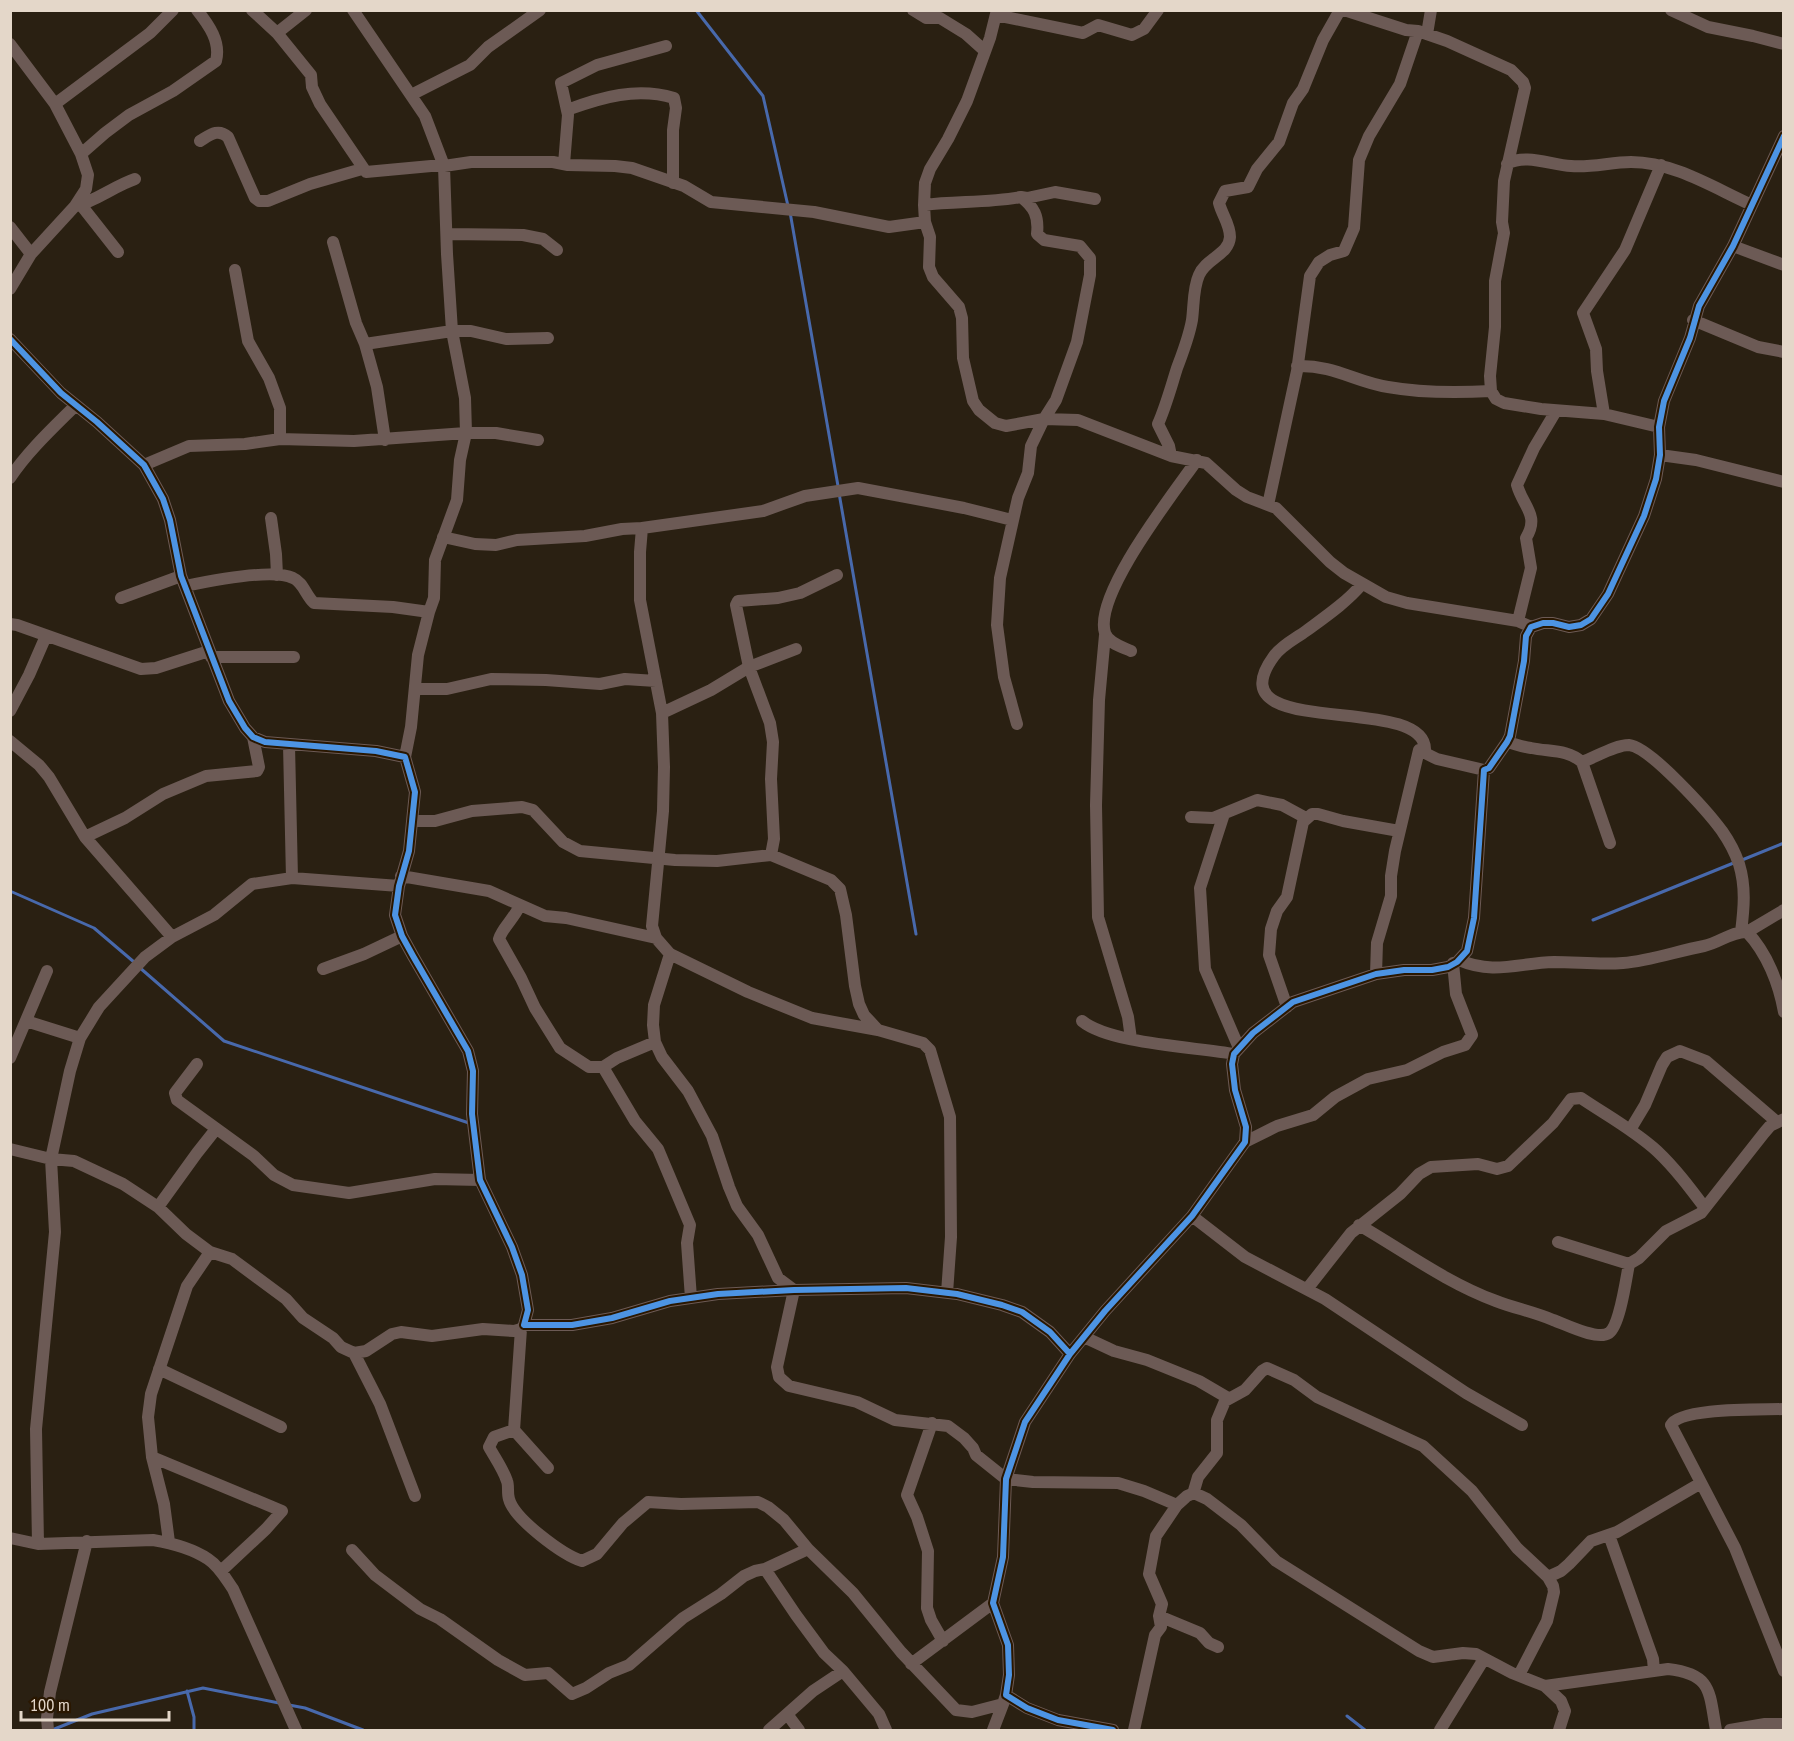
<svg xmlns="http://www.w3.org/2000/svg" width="1794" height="1741" font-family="'PT Sans Narrow',sans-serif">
  <rect width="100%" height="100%" fill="#2a2012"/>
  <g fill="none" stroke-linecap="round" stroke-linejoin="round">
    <path stroke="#4869ac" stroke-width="3" d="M 696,10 L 763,96 L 788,206
      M 790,212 L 838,486
      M 839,493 L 916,934
      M 1742,860 L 1784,843
      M 10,891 L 94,928 L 134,962
      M 1593,920 L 1736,862
      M 139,967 L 224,1041 L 469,1123
      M 187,1691 L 194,1717 L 194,1730
      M 289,1705 L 305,1708 L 363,1730
      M 1347,1716 L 1365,1730
      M 52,1730 L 92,1714 L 203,1688 L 279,1703"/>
    <path stroke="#6c5a55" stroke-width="12" d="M 252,10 L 277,33 L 311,75 L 312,87 L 320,104 L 366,172 L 431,166 L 444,166 L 471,162 L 553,162 L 568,165 L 615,166 L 632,168 L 684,186 L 711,202 L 814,212 L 889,227 L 925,222
      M 353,10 L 425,116 L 444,166 L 447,254 L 452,331 L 465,398 L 466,433 L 460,460 L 457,500 L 435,560 L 434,598 L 429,612 L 418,655 L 411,727 L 405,757
      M 913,10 L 926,18 L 940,18 L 966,34 L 985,51
      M 997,10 L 990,38 L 967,101 L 948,139 L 930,169 L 925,183 L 924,205 L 925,222 L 930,237 L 929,267 L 933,277 L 959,307 L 962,318 L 963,358 L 973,401 L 979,410 L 995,423 L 1006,426 L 1044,419 L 1078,420 L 1171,456 L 1206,463 L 1236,490 L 1247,497 L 1276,508 L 1330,562 L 1344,573 L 1386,597 L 1407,603 L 1518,621 L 1531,627
      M 1344,10 L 1406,30 L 1418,31 L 1447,41 L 1511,70 L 1523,82 L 1525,88 L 1504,181 L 1502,222 L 1504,233 L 1495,281 L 1495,327 L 1490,376 L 1491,391 L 1496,399 L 1504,403 L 1541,409 L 1604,414 L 1659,427
      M 1671,10 L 1708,27 L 1753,36 L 1784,44
      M 996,15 L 1083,33 L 1098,25 L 1132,35 L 1144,29 L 1158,10
      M 277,33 L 306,10
      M 1427,34 L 1431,10
      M 10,44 L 55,104 L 81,154 L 88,175 L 86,189 L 75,206 L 31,254 L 10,289
      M 411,95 L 470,65 L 488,47 L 540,10
      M 55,104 L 150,33 L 173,10
      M 567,110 C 602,97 637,87 674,98 L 676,108 L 673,130 L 673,183
      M 200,141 C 210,135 218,128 228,137 L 255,198 L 259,201 L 268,201 L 310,184 L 362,169
      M 81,154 L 105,133 L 129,115 L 173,91 L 216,61 C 221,42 209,25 197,10
      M 564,164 L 568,115 L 561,83 L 597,65 L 666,46
      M 1507,164 C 1525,153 1551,165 1571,166 C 1591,168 1611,162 1631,162 C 1674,162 1714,188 1752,205
      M 1021,197 L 1027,198 L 1055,192 L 1095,199
      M 81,205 L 118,252
      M 924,205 C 956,201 989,203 1021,197 C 1034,207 1039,216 1037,234 L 1044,240 L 1080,246 L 1090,258 L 1090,275 L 1077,342 L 1056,400 L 1044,419 L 1031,446 L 1028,473 L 1018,498 L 1000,578 L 997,625 L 1004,677 L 1017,724
      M 75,206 C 95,202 114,186 135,179
      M 10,227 L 31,254
      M 447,234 L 523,235 L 543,239 L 557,250
      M 333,242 L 356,323 L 365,344 L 452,331 L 471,331 L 506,339 L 548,338
      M 1733,246 L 1784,265
      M 235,270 L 248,341 L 269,378 L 280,408 L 280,439
      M 1693,320 L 1758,347 L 1784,352
      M 10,339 L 61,393 L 97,422 L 144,465 L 163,499 L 170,520 L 181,576 L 229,701 L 245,728 L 253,737 L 265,742 L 376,751 L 405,757 L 415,792 L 409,851 L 399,886 L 395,915 L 402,936 L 413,956 L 468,1051 L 473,1071 L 472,1114 L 480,1180 L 512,1247 L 522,1275 L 528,1310 L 524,1325 L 572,1325 L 612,1318 L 670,1301 L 718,1294 L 794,1290 L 906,1288 L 957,1294 L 1002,1305 L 1022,1312 L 1050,1332 L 1070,1354
      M 365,344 L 377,387 L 385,440
      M 1297,366 C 1335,365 1355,382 1388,387 C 1422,393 1456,393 1491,391
      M 1604,414 L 1597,371 L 1596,349 L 1583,313 L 1625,250 L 1661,165
      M 1660,455 L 1696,460 L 1784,482
      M 1171,456 L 1169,446 L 1158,424 C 1166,406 1171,387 1177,368 C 1183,352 1189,337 1192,320 C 1194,305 1193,288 1199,275 C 1206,258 1229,255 1230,237 C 1230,224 1222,215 1219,203 L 1225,191 L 1248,187 L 1257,169 L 1279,142 L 1293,103 L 1303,89 L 1323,40 L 1340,10
      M 144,465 L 189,446 L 245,444 L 280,439 L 354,441 L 466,433 L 496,433 L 538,440
      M 10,478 C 28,451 53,428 76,405
      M 1268,505 L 1297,371 L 1310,276 L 1319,262 L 1330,255 L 1344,251 L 1354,228 L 1359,160 L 1369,136 L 1400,84 L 1418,31
      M 271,518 L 276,554 L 277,575
      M 1012,520 L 964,508 L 858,488 L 805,496 L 763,511 L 642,528 L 640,552 L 640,600 L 662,713 L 664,767 L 663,811 L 652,926 L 656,938 L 670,954 L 654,1005 L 653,1025 L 655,1042 L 662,1057 L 688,1091 L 712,1136 L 729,1187 L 737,1206 L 758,1235 L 778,1278 L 794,1290 L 777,1367 L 779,1377 L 789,1386 L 857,1402 L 895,1420 L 948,1426 L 964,1438 L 973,1448 L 976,1455 L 1006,1479 L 1033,1482 L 1118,1483 L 1144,1491 L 1177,1505
      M 443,537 L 475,544 L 496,545 L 517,540 L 585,536 L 622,529 L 642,528
      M 1362,584 C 1347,602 1325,617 1306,631 C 1295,639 1282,645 1274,656 C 1211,742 1423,692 1425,749 L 1419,750
      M 185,586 C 209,581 272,568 293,578 C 303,582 306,596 314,603 L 393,607 L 429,612
      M 121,598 L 181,576
      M 1518,621 L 1531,568 L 1526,538 C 1540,515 1523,507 1517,485 L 1534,448 L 1556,411
      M 10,624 L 17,625 L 141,669 L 156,668 L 209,651
      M 1105,635 L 1099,700 L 1096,805 L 1098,917 L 1128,1017 L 1131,1039
      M 796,649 L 749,667 L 736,605 L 738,601 L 778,598 L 800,593 L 837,575
      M 1131,651 C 1122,647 1108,643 1105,633 C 1093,595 1174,493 1197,460
      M 211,657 L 294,657
      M 415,689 L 447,689 L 491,679 L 546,680 L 600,684 L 625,679 L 656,681
      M 10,711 L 29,675 L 46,636
      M 662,713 L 711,690 L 749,667 L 770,723 L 773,742 L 771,779 L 774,839 L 771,855
      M 10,741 L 39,765 L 49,777 L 85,837 L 172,937
      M 1507,742 C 1515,744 1523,747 1531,748 C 1550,752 1567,749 1582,762 L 1610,843
      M 289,745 L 292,878
      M 1419,750 L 1437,759 L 1484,770
      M 1582,762 C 1596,757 1615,745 1629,745 C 1650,747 1708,812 1722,831 C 1729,841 1735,852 1739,864 C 1746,887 1744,908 1741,932
      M 1224,814 L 1200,888 L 1205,969 L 1239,1048
      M 1191,817 L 1213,818 L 1257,800 L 1282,805 L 1306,818
      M 413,821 L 435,821 L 472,811 L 522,807 L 533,810 L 563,842 L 580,851 L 675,860 L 717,861 L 771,855 L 831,880 L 840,889 L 846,915 L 855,986 L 859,1004 L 864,1015 L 878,1030 L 923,1043 L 930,1050 L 950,1117 L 951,1237 L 947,1293
      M 85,837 L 125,818 L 163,794 L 206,776 L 257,771 L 259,767 L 253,737
      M 401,876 L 489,891 L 545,916 L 566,918 L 656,938
      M 520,905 C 514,919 502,928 499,939 L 521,978 L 535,1008 L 560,1048 L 589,1067 L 603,1067 L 617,1058 L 655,1042
      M 1747,932 L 1784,910
      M 670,954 L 748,992 L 812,1018 L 878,1030
      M 1459,960 C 1493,975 1519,963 1554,962 C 1577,962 1600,965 1623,963 C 1650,961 1677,951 1704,946 C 1719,943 1732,931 1747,932 C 1767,953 1779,984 1784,1012
      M 323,969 L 364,954 L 402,936
      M 1376,974 L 1377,943 L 1391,896 L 1391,876 L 1395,851 L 1419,750
      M 1287,1007 L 1269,955 L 1271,929 L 1277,911 L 1287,897 L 1303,822 L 1312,814 L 1318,814 L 1343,821 L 1399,831
      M 26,1021 L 80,1038
      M 1082,1021 C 1110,1044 1196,1047 1234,1054
      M 10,1058 L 47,971
      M 197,1064 L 175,1093 L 177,1100 L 254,1156 L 274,1175 L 293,1185 L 349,1193 L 435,1179 L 480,1180
      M 603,1067 L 635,1121 L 658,1149 L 690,1225 L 687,1243 L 691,1298
      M 1630,1130 L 1645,1105 L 1662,1065 L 1667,1057 L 1680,1051 L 1706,1061 L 1777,1122
      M 1245,1142 L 1277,1126 L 1313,1115 L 1335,1097 L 1368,1079 L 1407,1070 L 1443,1052 L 1465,1045 L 1472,1035 L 1456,994 L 1453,963
      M 10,1149 L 51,1159 L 74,1161 L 123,1184 L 158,1207 L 186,1234 L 210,1252 L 232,1259 L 286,1299 L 303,1318 L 333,1338 L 341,1347 L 354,1353 L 366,1351 L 392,1334 L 401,1332 L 432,1336 L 483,1329 L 514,1331 L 521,1329 L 524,1325
      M 158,1207 L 197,1153 L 216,1129
      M 1192,1216 L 1245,1257 L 1325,1299 L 1466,1393 L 1522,1425
      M 1359,1225 C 1404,1251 1447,1283 1496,1301 C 1514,1308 1534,1312 1553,1320 C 1565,1324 1597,1341 1609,1333 C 1620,1325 1626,1279 1629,1264
      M 1558,1242 L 1629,1264 L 1639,1258 L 1666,1231 L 1701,1213 L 1764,1133 L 1770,1126 L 1784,1119
      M 1307,1289 L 1351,1233 L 1400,1194 L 1419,1174 L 1431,1167 L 1478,1164 L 1497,1169 L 1508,1166 L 1553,1123 L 1571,1099 L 1581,1098 C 1606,1115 1634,1130 1657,1151 C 1675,1168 1690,1188 1705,1208
      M 521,1329 L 514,1430 L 548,1468
      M 1084,1337 L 1114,1351 L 1147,1360 L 1199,1381 L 1228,1398
      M 354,1353 L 380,1404 L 415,1496
      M 159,1369 L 281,1427
      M 1784,1409 C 1762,1410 1680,1407 1671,1425 L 1735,1548 L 1784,1671
      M 932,1423 L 907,1495 L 917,1517 L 928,1551 L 927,1608 L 931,1620 L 943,1641
      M 514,1430 L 494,1437 L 489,1447 C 495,1458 503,1469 507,1481 C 509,1486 507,1493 509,1499 C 514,1519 563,1555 582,1561 L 597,1554 L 623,1523 L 648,1502 L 681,1504 L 758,1502 L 768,1507 L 784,1520 L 808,1549 L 853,1593 L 901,1652 L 956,1710 L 972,1712 L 1003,1704 L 1006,1695
      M 152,1457 L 282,1511 L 266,1529 L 221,1571
      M 1193,1494 L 1198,1477 L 1217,1453 L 1217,1420 L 1225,1401 L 1245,1390 L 1262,1371 L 1267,1368 L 1294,1380 L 1317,1397 L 1423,1446 L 1472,1491 L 1517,1548 L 1548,1577 L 1553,1586 L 1554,1592 L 1547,1621 L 1519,1675
      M 1609,1535 L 1653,1659 L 1654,1671
      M 10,1538 L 38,1544 L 153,1540 C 171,1543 193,1549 208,1559 C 219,1566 226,1579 233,1589 L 296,1730
      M 169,1542 L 164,1504 L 152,1457 L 148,1417 L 151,1394 L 187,1286 L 210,1252
      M 38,1544 L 36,1429 L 55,1232 L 51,1159 L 70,1071 L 80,1038 L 99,1007 L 145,957 L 172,937 L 214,915 L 252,884 L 292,878 L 399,886
      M 352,1550 L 375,1575 L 420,1609 L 440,1619 L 498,1660 L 525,1675 L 548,1673 L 572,1694 L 586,1688 L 609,1673 L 629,1665 L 683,1618 L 721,1594 L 744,1576 L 755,1571 L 765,1569 L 796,1615 L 824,1653 L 843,1671 L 879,1714 L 886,1730
      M 765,1569 L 808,1549
      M 1548,1577 L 1561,1571 L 1569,1564 L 1591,1541 L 1617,1532 L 1701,1483
      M 1159,1616 L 1200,1633 L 1209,1643 L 1218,1647
      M 911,1664 L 993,1603
      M 1545,1686 L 1668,1669 C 1713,1674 1709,1693 1716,1730
      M 787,1714 L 799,1730
      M 48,1730 L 47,1718 L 50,1692 L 87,1541
      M 769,1730 L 813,1691 L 843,1671
      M 993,1730 L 1003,1704
      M 1113,1730 L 1058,1720 L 1027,1708 L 1006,1695 L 1009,1675 L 1008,1645 L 993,1603 L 1003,1557 L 1006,1479 L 1025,1422 L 1070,1354 L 1105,1311 L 1192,1216 L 1245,1142 L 1246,1127 L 1235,1090 L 1232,1064 L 1234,1054 L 1253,1033 L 1293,1002 L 1376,974 L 1404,970 L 1432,970 L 1448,967 L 1457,962 L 1467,951 L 1474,918 L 1484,770 L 1489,768 L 1507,742 L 1510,736 L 1524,661 L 1526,636 L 1531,627 L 1543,623 L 1553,623 L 1569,627 L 1581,625 L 1591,619 L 1608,594 L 1644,516 L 1656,479 L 1660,455 L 1659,427 L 1664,401 L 1690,338 L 1699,306 L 1733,246 L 1784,136
      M 1134,1730 L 1155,1635 L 1161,1627 L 1159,1616 L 1162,1604 L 1149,1574 L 1156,1536 L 1177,1505 L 1187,1496 L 1194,1493 L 1207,1499 L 1241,1525 L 1276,1561 L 1419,1651 L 1433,1657 L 1463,1653 L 1476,1654 L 1512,1673 L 1545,1686 L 1561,1701 L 1565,1711 L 1559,1730
      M 1440,1730 L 1484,1659
      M 1730,1730 L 1765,1724 L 1784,1724"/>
    <defs>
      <path id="cycleway" d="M 10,339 L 61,393 L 97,422 L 144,465 L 163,499 L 170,520 L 181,576 L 229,701 L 245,728 L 253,737 L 265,742 L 376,751 L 405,757 L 415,792 L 409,851 L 399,886 L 395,915 L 402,936 L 413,956 L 468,1051 L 473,1071 L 472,1114 L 480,1180 L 512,1247 L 522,1275 L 528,1310 L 524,1325 L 572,1325 L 612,1318 L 670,1301 L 718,1294 L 794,1290 L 906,1288 L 957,1294 L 1002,1305 L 1022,1312 L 1050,1332 L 1070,1354
        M 1113,1730 L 1058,1720 L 1027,1708 L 1006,1695 L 1009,1675 L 1008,1645 L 993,1603 L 1003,1557 L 1006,1479 L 1025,1422 L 1070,1354 L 1105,1311 L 1192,1216 L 1245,1142 L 1246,1127 L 1235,1090 L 1232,1064 L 1234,1054 L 1253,1033 L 1293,1002 L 1376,974 L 1404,970 L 1432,970 L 1448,967 L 1457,962 L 1467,951 L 1474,918 L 1484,770 L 1489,768 L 1507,742 L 1510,736 L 1524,661 L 1526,636 L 1531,627 L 1543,623 L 1553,623 L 1569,627 L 1581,625 L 1591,619 L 1608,594 L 1644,516 L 1656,479 L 1660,455 L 1659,427 L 1664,401 L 1690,338 L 1699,306 L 1733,246 L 1784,136"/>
    </defs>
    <use href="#cycleway" stroke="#2a1700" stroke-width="10"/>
    <use href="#cycleway" stroke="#4d94e3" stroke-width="6"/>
  </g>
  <rect width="1794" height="1741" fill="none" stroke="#e4d7c9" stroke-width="24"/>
  <path d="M21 1711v9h148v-9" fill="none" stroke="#e4d7c9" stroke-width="3"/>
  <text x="30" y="1711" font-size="18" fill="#e4d7c9" stroke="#2a1700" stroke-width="4.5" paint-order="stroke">100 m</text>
</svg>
